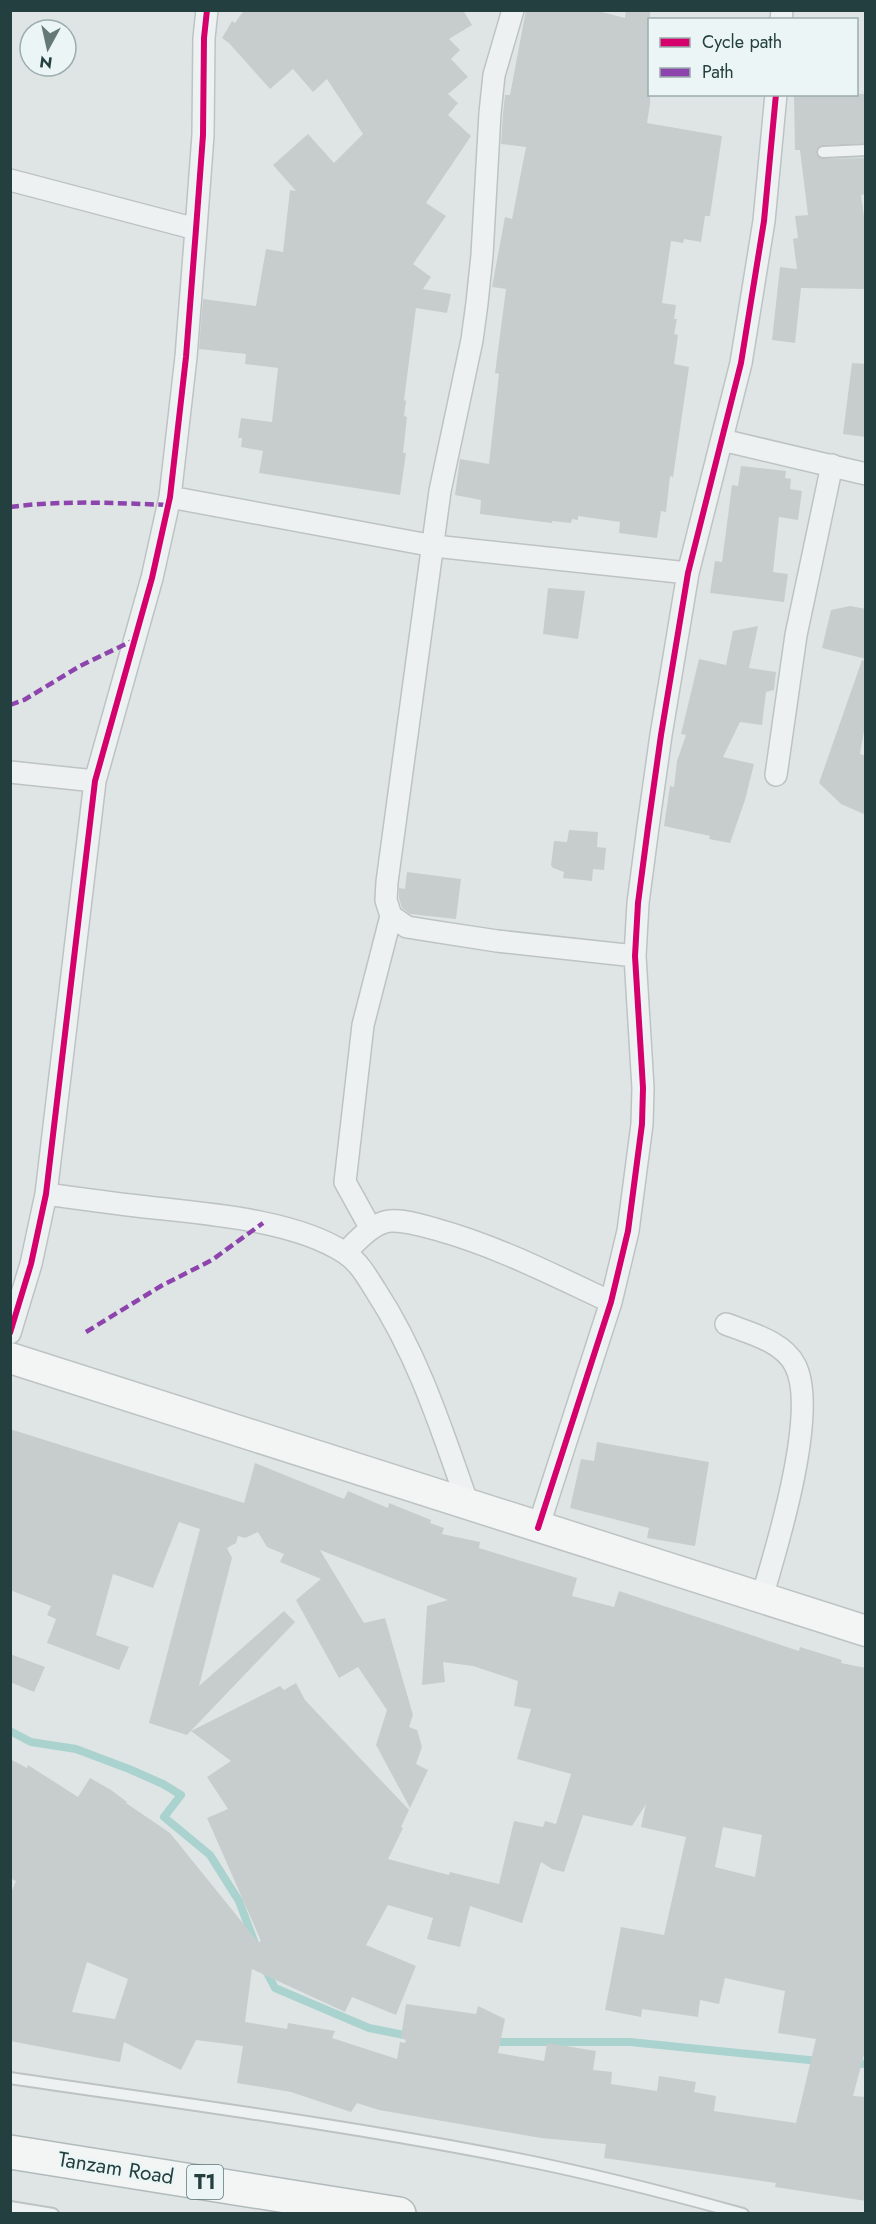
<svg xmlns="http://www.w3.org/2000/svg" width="876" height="2224" font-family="Jost,sans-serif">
  <rect width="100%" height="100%" fill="#dfe5e5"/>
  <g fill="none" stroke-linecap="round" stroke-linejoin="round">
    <path stroke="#aad3cf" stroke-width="8" d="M 10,1731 L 31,1742 L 76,1749 L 129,1769 L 163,1784 L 181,1795 L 164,1817 L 210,1855 L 239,1901 L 254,1941
      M 265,1969 L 275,1988 L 369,2028 L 409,2036
      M 490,2042 L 630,2042 L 819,2061
      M 852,2063 L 866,2064"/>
  </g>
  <path fill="#c7cdcd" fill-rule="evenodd" d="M 244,10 L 463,10 L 472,25 L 449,39 L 460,50 L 451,59 L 468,77 L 448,94 L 458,103 L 448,115 L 471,136 L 426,203 L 446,216 L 413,264 L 431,277 L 423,289 L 451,294 L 447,313 L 416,308 L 404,400 L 406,401 L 404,416 L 407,417 L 403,453 L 406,453 L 400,495 L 259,473 L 263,451 L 241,447 L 242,438 L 238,438 L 241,418 L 272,422 L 278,368 L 245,364 L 246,354 L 199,349 L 203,299 L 256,306 L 266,249 L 283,252 L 290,190 L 296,191 L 273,165 L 308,134 L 334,163 L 363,134 L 327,79 L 313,92 L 293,69 L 270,89 L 229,43 L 222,38 L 232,21 L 235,23 Z
    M 526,10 L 594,10 L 625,18 L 626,10 L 650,10 L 650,104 L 647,123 L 722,136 L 710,216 L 705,216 L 701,242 L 684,239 L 683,243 L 671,241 L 662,303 L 676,305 L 674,319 L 677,319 L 674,334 L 678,335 L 674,364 L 689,367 L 673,477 L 670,476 L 666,512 L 661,511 L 657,538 L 619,533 L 620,522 L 578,516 L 578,520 L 572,519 L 571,523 L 552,521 L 552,523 L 480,514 L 481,500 L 455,495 L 460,459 L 489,464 L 499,374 L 495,373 L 506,289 L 492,287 L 505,217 L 512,219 L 526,147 L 501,144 L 503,114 L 505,95 L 510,95 Z
    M 794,94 L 866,94 L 866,143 L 822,145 L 817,148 L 816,152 L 817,156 L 823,159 L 866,158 L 866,194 L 861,195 L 866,231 L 866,289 L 801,288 L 795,343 L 772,340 L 780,267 L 797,269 L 793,239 L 798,238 L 795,216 L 808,215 L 800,150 L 795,150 Z
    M 852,363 L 866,364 L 866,437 L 843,434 Z
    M 741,466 L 786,471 L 785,478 L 791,479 L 790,489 L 802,491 L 798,520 L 779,517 L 773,572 L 788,574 L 784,602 L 710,593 L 715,561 L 722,562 L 732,485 L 738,486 Z
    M 548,588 L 585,591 L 578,639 L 543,634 Z
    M 850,606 L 866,609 L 866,659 L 822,648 L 831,610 Z
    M 758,626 L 749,668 L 776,672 L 774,690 L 766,692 L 762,725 L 740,722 L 723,757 L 754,764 L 745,800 L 730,843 L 709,839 L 710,836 L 664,826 L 670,786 L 674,787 L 677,761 L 686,735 L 681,734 L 699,659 L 726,665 L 733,631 Z
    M 862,660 L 866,661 L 866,719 L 860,754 L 866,756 L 866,815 L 841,804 L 819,783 Z
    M 569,830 L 598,832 L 597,847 L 606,848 L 604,870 L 593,869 L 592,881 L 563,878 L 564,872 L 553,868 L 551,865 L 554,841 L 567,842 Z
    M 407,872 L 461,879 L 456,919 L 410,914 L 402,908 L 399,898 L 399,888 L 405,889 Z
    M 10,1429 L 244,1503 L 255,1463 L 344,1499 L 348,1491 L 388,1508 L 389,1503 L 431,1520 L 430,1523 L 444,1528 L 442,1534 L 480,1542 L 479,1548 L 577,1578 L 572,1596 L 614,1607 L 619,1591 L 799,1651 L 800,1647 L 842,1660 L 841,1663 L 866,1668 L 866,2047 L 853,2096 L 866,2097 L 866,2201 L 775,2187 L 776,2183 L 604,2158 L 606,2144 L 541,2138 L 379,2110 L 357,2103 L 351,2112 L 291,2092 L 237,2083 L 243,2046 L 196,2040 L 181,2070 L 124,2042 L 120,2062 L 10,2041 L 10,1895 L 16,1881 L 10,1878 L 10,1759 L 27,1768 L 28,1765 L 78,1797 L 90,1778 L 111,1790 L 127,1802 L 126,1803 L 170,1833 L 258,1942 L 261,1941 L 207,1818 L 228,1809 L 207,1777 L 231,1761 L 191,1731 L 280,1686 L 284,1690 L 296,1683 L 305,1700 L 409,1810 L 401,1827 L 403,1828 L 388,1859 L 449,1875 L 450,1872 L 499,1884 L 514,1821 L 543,1827 L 545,1821 L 556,1824 L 571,1774 L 517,1759 L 531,1709 L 514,1706 L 518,1681 L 473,1666 L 443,1662 L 445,1682 L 422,1685 L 427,1606 L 448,1600 L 320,1550 L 364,1623 L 385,1618 L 413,1715 L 409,1727 L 417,1730 L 422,1747 L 416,1764 L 428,1770 L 410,1808 L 376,1745 L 387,1710 L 358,1667 L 339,1678 L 296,1600 L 321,1579 L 280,1562 L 284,1554 L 267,1547 L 258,1532 L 245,1538 L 238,1536 L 236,1543 L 227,1548 L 232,1558 L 199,1686 L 284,1611 L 295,1622 L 187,1735 L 149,1723 L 200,1529 L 179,1522 L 153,1588 L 113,1574 L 96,1635 L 129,1647 L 119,1670 L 47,1643 L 56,1619 L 47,1615 L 51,1606 L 10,1590 ZM 646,1804 L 641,1827 L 686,1837 L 664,1935 L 621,1927 L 605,2010 L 641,2017 L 642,2009 L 698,2017 L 700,2000 L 719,2004 L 725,1978 L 785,1991 L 778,2033 L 816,2039 L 796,2123 L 714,2111 L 716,2096 L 694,2092 L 696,2082 L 659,2076 L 657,2091 L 611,2084 L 612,2072 L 593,2070 L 596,2051 L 547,2043 L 544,2061 L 498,2053 L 505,2019 L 478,2006 L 476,2014 L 406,2004 L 401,2037 L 406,2040 L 405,2043 L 400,2042 L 397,2059 L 332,2038 L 335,2031 L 288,2023 L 287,2029 L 245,2022 L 252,1969 L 345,2012 L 352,1997 L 396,2015 L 416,1966 L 366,1945 L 388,1905 L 433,1918 L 427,1939 L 460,1947 L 470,1906 L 522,1923 L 541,1862 L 552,1869 L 564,1872 L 583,1815 L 632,1826 ZM 723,1827 L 762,1835 L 755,1877 L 715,1867 ZM 87,1962 L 128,1979 L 115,2019 L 72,2012 Z
    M 597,1442 L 709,1462 L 695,1546 L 647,1538 L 649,1528 L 570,1508 L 581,1459 L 594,1461 Z
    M 10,1654 L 45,1667 L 34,1692 L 10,1682 Z"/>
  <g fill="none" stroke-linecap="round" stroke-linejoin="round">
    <defs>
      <path id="service" d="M 823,152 L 866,150
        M 10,2078 C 178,2103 347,2125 513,2158 C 590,2173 667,2193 743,2214
        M 10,2207 L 53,2214"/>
      <path id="minor" d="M 513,10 L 494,75 L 490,113 L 482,255 L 477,303 L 472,340 L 440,491 L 387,882 L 386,900 L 391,916 L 407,927 L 432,931 L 497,941 L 635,956
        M 781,20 L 782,10
        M 10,180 L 196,229
        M 722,440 L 866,474
        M 170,497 L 434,546 L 688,573
        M 10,772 L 95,781
        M 776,775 L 796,635 L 832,465
        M 46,1194 C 82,1199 118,1204 155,1208 C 211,1214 297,1221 345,1253 C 359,1262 367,1277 376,1291 C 419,1357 442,1431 468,1504
        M 371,1229 L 345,1182 L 363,1025 L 391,916
        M 345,1253 C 357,1241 372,1223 390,1221 C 405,1220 421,1225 435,1229 C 497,1246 553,1275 611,1302
        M 726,1324 C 749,1333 783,1341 795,1365 C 819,1410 777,1547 762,1597
        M 10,1333 L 31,1264 L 46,1194 L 95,781 L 152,578 L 170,497 L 186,357 L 196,229 L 203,135 L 204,38 L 207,10
        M 538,1528 L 611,1302 L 628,1231 L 642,1124 L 643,1088 L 635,956 L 638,903 L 648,827 L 661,735 L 688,573 L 741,363 L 764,221 L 776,94"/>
      <path id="secondary" d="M 10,1358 L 866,1631"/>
      <path id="trunk" d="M 10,2152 L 399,2214"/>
    </defs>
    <use href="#service" stroke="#bdc3c3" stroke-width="14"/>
    <use href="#minor" stroke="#bdc3c3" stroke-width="24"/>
    <use href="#secondary" stroke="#bdc3c3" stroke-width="33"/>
    <use href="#trunk" stroke="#b1baba" stroke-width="36"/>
    <use href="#service" stroke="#eef1f2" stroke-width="10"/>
    <use href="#minor" stroke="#eef1f2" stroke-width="21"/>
    <use href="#secondary" stroke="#f3f5f5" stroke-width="30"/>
    <use href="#trunk" stroke="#f3f5f5" stroke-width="33"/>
    <path stroke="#8e44ad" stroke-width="4.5" stroke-dasharray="9 4.5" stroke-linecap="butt" d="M 10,507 C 63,500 116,503 168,505
      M 10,705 L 24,700 L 80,666 L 134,640
      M 86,1332 L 161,1286 L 212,1260 L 263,1223"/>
    <defs>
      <path id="cycleway" d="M 10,1333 L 31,1264 L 46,1194 L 95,781 L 152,578 L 170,497 L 186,357 L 196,229 L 203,135 L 204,38 L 207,10
        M 538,1528 L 611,1302 L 628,1231 L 642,1124 L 643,1088 L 635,956 L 638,903 L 648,827 L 661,735 L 688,573 L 741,363 L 764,221 L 776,94"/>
    </defs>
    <use href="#cycleway" stroke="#ebf5f5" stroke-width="10"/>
    <use href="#cycleway" stroke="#d6006c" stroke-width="6"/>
  </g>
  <g text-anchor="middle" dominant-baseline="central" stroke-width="5" stroke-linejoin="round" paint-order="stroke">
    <rect fill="#ebf5f5" stroke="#607676" stroke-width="1.5" x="187" y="2165" width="36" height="34" rx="4.5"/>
    <g font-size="20" font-weight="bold" fill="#243f3f">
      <text x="205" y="2182">T1</text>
    </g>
    <g font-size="21" fill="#243f3f" stroke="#ebf5f5">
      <text transform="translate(116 2168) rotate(9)">Tanzam Road</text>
    </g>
  </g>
  <rect width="876" height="2224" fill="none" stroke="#243f3f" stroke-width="24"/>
  <rect x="648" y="18" width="210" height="78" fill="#ebf5f5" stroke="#9bacac" stroke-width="1.5"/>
  <rect x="660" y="38" width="30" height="9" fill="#d6006c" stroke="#9bacac" stroke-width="1.5"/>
  <text x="702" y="48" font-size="18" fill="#243f3f">Cycle path</text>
  <rect x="660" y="68" width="30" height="9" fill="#8e44ad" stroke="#9bacac" stroke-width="1.5"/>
  <text x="702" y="78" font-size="18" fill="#243f3f">Path</text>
  <g transform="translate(48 48) rotate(188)"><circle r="28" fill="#ebf5f5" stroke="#9bacac" stroke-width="1.5"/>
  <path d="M0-4.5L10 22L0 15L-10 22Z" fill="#657979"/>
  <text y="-9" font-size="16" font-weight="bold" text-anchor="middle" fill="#243f3f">N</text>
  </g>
</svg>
